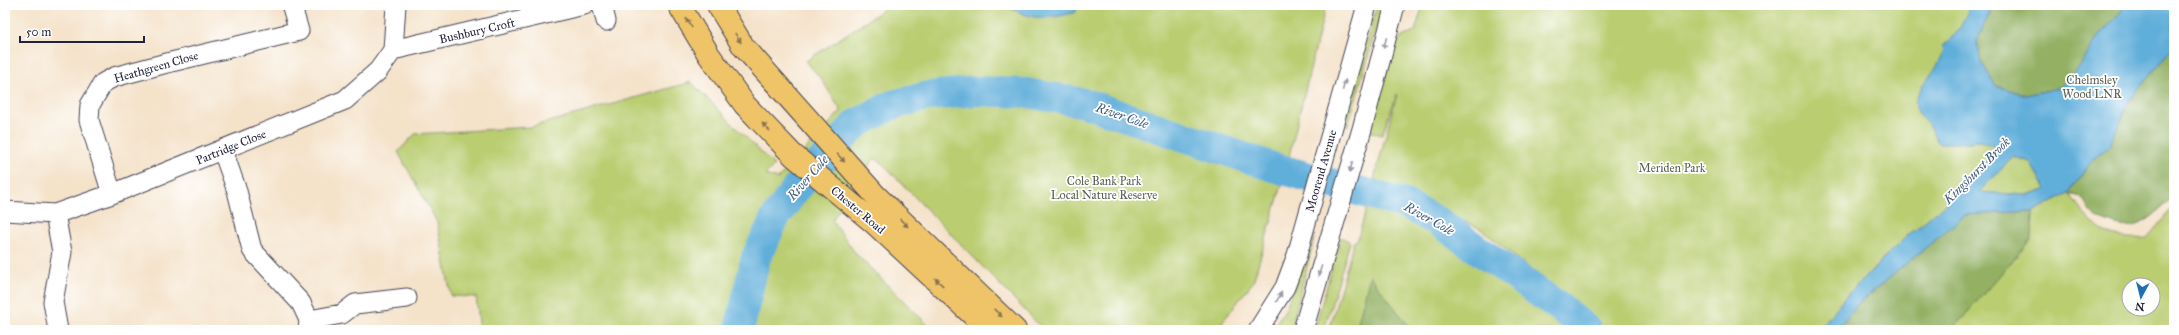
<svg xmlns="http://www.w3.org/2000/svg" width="2179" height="335" font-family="'IM FELL Great Primer',serif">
  <rect width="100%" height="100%" fill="#fff"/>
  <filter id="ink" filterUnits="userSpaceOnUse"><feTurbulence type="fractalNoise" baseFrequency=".025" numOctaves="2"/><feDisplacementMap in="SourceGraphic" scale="8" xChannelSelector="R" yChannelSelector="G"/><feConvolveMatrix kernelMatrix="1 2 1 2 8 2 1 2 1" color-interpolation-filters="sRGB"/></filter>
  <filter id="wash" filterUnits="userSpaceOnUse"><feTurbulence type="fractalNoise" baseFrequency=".012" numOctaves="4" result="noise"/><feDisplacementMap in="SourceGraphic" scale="16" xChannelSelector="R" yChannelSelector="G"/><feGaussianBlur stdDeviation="0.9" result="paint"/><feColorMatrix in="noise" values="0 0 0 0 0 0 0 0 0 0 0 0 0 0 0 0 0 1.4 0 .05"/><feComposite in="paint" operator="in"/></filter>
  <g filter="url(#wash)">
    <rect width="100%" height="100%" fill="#f4e2c9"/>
    <path fill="#bacd71" stroke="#6e7856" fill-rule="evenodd" d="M 888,5 L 1326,5 L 1283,181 L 1253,282 L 1216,330 L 1044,330 L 880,161 L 874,158 L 832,220 L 856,254 L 933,330 L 480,330 L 476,297 L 451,296 L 437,222 L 398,152 L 415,134 L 531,127 L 691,82 L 774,165 L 765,175 L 778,179 L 841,111 L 822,80 L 806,61 L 874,16 Z
      M 1377,5 L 1383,5 L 1348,126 L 1343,125 Z
      M 1423,5 L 2174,5 L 2174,195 C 2155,215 2138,235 2108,222 C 2104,220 2097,219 2094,215 C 2085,204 2086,197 2070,194 C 2092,227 2105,241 2147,238 L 2174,206 L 2174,330 L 1952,330 L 2032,238 L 2033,211 L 2069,193 L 1992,126 L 1938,144 L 1981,141 L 1998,148 L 1957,194 L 1906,237 L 1847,295 L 1819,330 L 1606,330 L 1481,229 L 1374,179 L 1397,94 L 1382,135 L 1369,131 L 1394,45 L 1400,38 L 1415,31 ZM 2129,285 L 2153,285 L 2153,309 L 2129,309 Z
      M 2014,156 L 2030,162 L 2046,189 L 2026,195 L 1979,192 Z
      M 1368,203 L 1432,227 L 1471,259 L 1571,330 L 1329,330 L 1354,241 L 1357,241 Z
      M 1315,235 L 1291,330 L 1271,330 L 1285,310 Z
      M 1341,237 L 1350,242 L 1324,330 L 1314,330 Z"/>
    <path fill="#93b063" stroke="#5a694f" d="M 1993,5 L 2127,5 L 2099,36 L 2079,68 L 2059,88 L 2026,95 L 1996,86 L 1981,62 L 1977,41 Z
      M 2174,45 L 2174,195 C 2156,214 2138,235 2110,223 C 2105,221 2099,219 2095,217 C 2082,206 2092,200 2069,193 L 2091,161 L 2110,145 L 2127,104 Z
      M 2033,211 L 2032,238 L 1952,330 L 1837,330 L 1858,304 L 1965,215 Z
      M 1370,276 L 1412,330 L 1356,330 Z"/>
    <path fill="#61aeda" stroke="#42688a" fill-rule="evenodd" d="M 1010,5 L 1077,5 L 1076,12 C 1052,19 1032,22 1010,7 Z
      M 1970,5 L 1993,5 L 1977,41 L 1981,62 L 1996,86 L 2026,95 L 2059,88 L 2079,68 L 2099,36 L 2127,5 L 2174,5 L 2174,45 L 2127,104 L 2110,145 L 2091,161 L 2069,193 L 2033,211 L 1965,215 L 1858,304 L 1837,330 L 1819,330 L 1847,295 L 1906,237 L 1957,194 L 1998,148 L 1981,141 L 1938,144 C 1936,139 1935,134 1932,130 C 1926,121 1919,118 1916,107 C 1911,89 1944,69 1944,45 C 1958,35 1964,21 1970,5 ZM 2014,156 L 2030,162 L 2046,189 L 2026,195 L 1979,192 Z"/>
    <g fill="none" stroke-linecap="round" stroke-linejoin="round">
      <path stroke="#61aeda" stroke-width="30" d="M 739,330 L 756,257 L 775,218 L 795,190 L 856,124 L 892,105 L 928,96 L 976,91 L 1027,93 L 1085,103 L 1273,167 L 1405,204 L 1439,222 L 1562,309 L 1587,330"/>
    </g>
  </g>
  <g filter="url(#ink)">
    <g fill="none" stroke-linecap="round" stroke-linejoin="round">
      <defs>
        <path id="minor" d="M 602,5 L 606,21
          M 393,50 L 584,5
          M 223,151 L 237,191 L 252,250 L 301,303 L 309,320 L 308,330
          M 112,194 L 89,120 L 90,105 L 103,83 L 114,77 L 163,64 L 299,31 L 292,7
          M 5,211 L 55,214 L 112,194 L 345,100 L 378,71 L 393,50 L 396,5
          M 55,214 L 62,252 L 53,302 L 58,330
          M 309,320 L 342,314 L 355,304 L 407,298
          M 1258,330 L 1285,287 L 1297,255 L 1367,5
          M 1303,330 L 1362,129 L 1395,5"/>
        <path id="highway" d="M 679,5 L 709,55 L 745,105 L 793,155 L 873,222 L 989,330
          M 718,5 L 743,46 L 876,196 L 1015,330"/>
      </defs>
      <use href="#minor" stroke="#423f50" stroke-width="21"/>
      <use href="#highway" stroke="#423f50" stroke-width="24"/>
      <use href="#minor" stroke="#fff" stroke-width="19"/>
      <use href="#highway" stroke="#efc469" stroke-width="22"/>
    </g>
    <defs><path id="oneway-solid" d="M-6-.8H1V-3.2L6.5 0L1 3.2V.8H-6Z"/></defs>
    <g fill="#887352">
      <use href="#oneway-solid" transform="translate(689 23) rotate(-122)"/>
      <use href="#oneway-solid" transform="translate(738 38) rotate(58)"/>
      <use href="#oneway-solid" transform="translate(766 127) rotate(-134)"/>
      <use href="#oneway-solid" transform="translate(841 158) rotate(48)"/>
      <use href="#oneway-solid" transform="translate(904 223) rotate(44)"/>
      <use href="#oneway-solid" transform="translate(939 282) rotate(-137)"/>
      <use href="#oneway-solid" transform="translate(998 313) rotate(44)"/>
    </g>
    <g fill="#9c9ca7">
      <use href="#oneway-solid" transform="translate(1385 43) rotate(105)"/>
      <use href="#oneway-solid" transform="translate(1344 85) rotate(-75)"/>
      <use href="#oneway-solid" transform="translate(1351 167) rotate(106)"/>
      <use href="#oneway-solid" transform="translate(1320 271) rotate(108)"/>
      <use href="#oneway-solid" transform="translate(1279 297) rotate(-60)"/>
    </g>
  </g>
  <g text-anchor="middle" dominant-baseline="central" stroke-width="3.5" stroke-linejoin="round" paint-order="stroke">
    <g font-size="12" fill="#22223b" stroke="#fff">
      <text transform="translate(477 31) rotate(-13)">Bushbury Croft</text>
      <text transform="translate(156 67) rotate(-16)">Heathgreen Close</text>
      <text transform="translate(231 147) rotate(-22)">Partridge Close</text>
      <text transform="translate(1321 171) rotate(-74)">Moorend Avenue</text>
      <text transform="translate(858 210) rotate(40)">Chester Road</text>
    </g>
    <g font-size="12" fill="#575e4e" stroke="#fff">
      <text x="2092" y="80">Chelmsley<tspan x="2092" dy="14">Wood LNR</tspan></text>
      <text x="1672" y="168">Meriden Park</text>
      <text x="1104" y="181">Cole Bank Park<tspan x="1104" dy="14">Local Nature Reserve</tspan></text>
    </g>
    <g font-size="13" font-style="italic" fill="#3b5a7b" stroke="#fff">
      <text transform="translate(1122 116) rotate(19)">River Cole</text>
      <text transform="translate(1977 171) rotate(-45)">Kingshurst Brook</text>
      <text transform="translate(808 178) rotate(-49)">River Cole</text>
      <text transform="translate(1429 219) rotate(29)">River Cole</text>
    </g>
  </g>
  <rect width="2179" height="335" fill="none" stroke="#fff" stroke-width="20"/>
  <g transform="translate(2141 297) rotate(187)"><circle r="19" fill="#ffffff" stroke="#a7a7b1"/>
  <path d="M0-3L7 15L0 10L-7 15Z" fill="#1f6fb2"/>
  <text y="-6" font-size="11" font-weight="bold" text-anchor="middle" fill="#22223b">N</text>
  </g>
  <path d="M20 36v6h124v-6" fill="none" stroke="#22223b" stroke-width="2"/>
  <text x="26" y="36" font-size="12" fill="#22223b" stroke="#ffffff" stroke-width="3" paint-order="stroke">50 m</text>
</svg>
